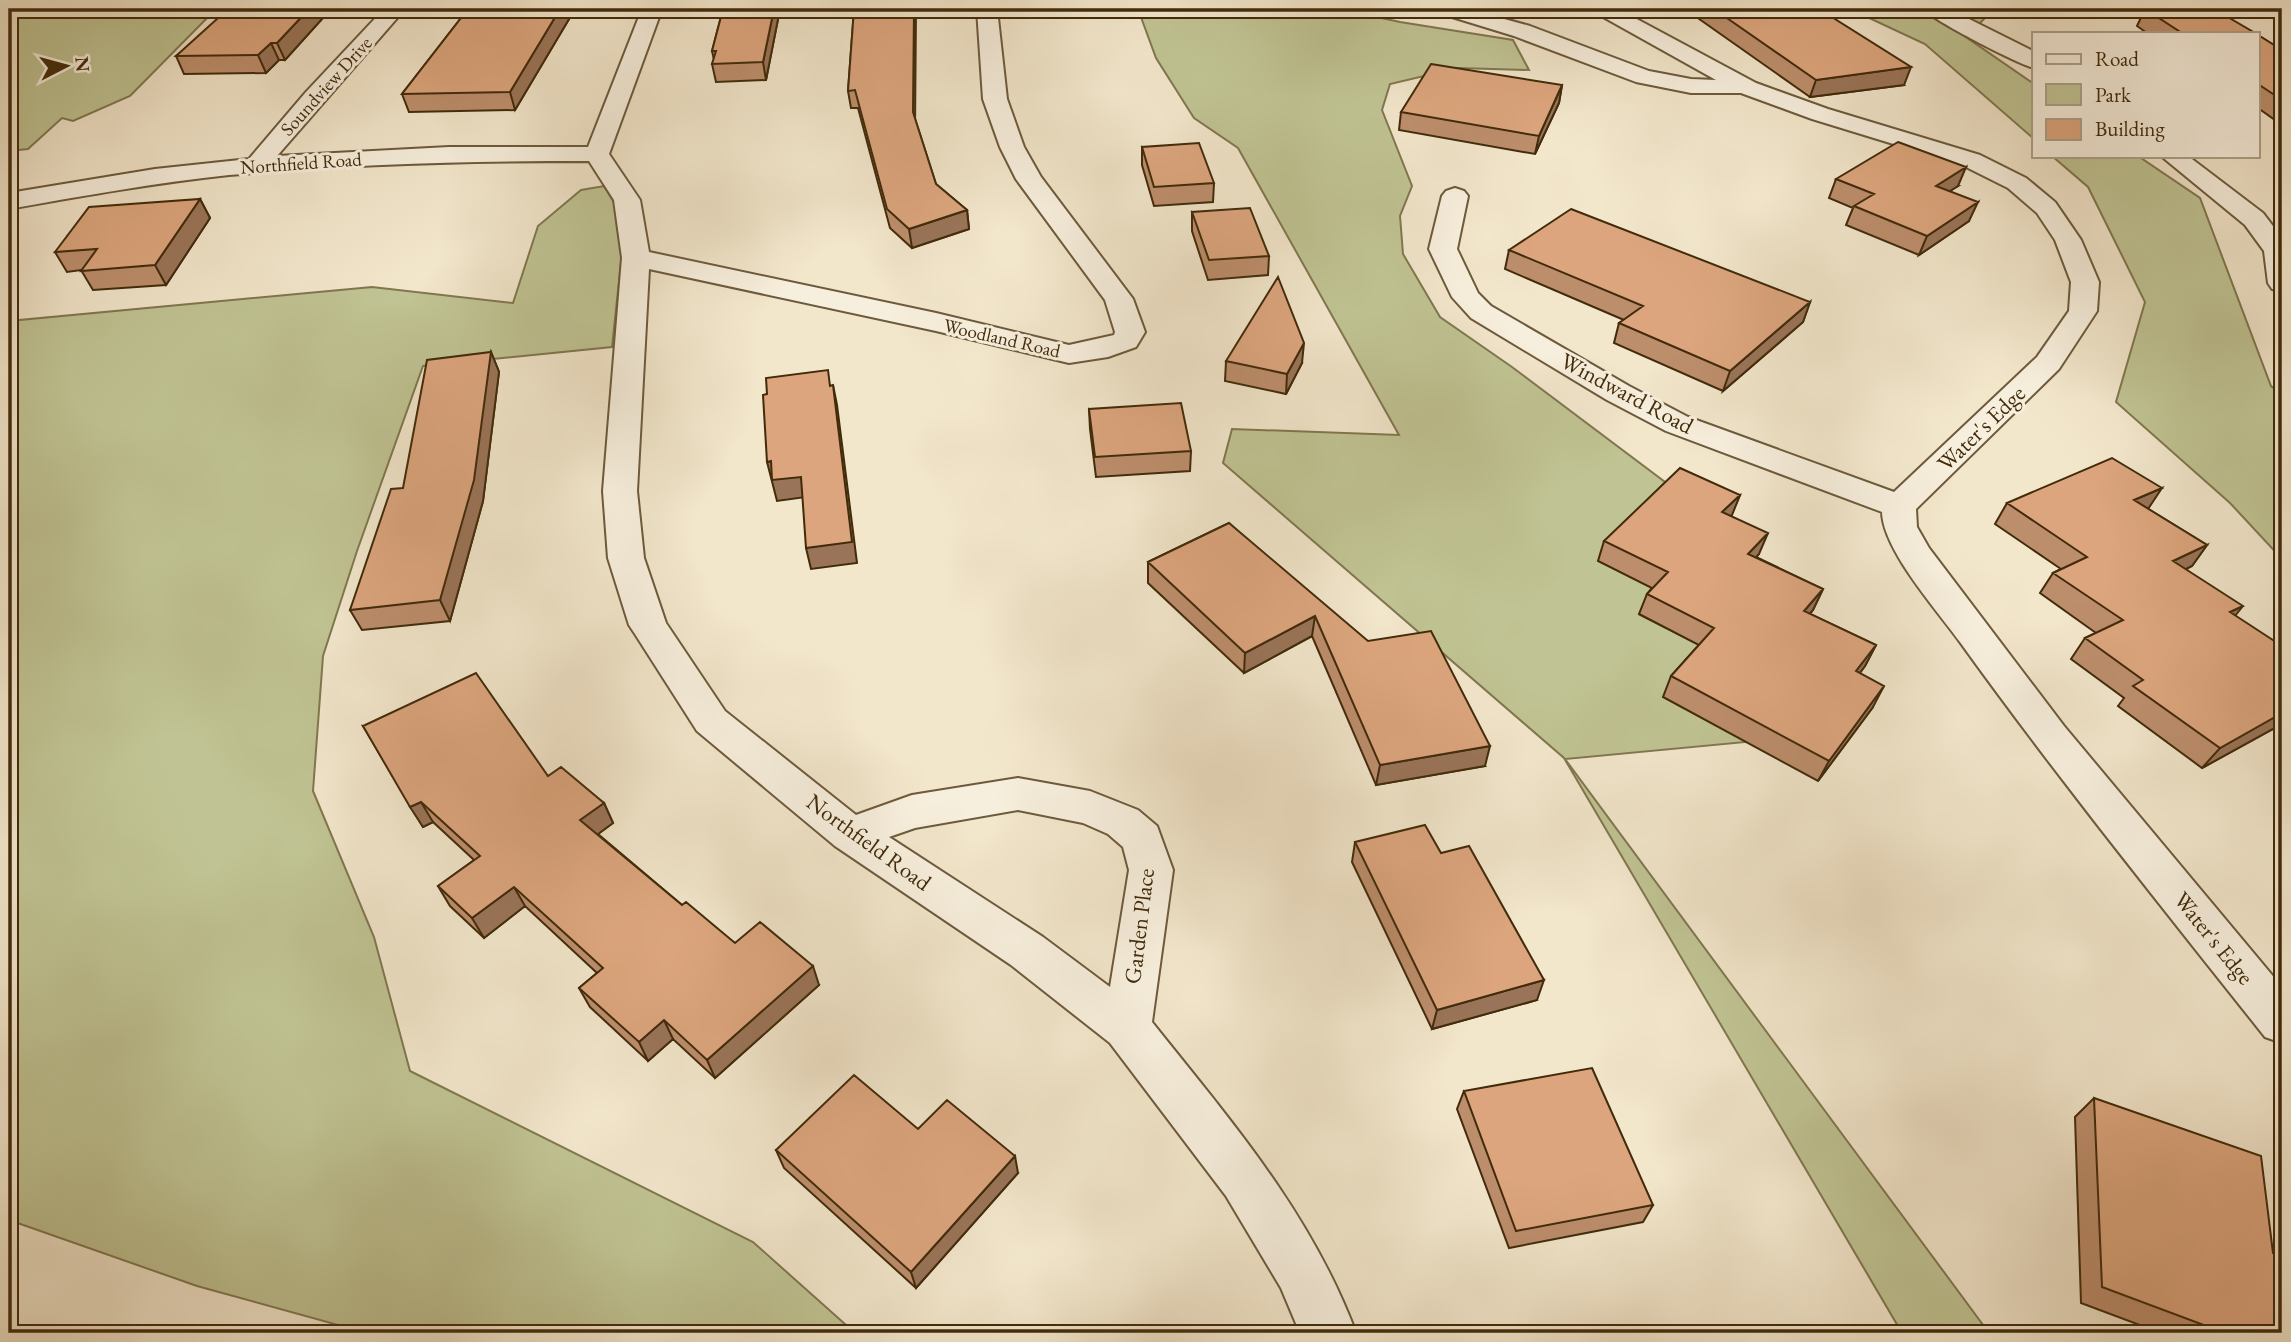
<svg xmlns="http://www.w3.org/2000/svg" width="2291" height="1342" font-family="'EB Garamond',serif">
  <rect width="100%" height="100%" fill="#f2e6cb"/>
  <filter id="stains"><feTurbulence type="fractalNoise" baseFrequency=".00286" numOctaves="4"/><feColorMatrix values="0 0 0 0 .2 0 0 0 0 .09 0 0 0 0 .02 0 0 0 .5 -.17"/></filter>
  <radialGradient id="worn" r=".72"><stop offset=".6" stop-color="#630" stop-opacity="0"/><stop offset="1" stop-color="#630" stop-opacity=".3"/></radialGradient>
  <path fill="#c0c393" stroke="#80774f" stroke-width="2" d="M 9,9 L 216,9 L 130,96 L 73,121 L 62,118 L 28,149 L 9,151 Z
    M 1138,9 L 1340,9 L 1400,22 L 1513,40 L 1529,70 L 1458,68 L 1390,84 L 1382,110 L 1412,186 L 1400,216 L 1403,254 L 1440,317 L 1512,367 L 1673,488 L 1661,593 L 1640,615 L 1706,648 L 1746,742 L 1565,759 L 1989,1333 L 1902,1333 L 1564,758 L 1223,463 L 1232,429 L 1399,435 L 1238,148 L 1194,118 L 1156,58 Z
    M 1850,9 L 1994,9 L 1966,37 L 2034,84 L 2034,139 L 1925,44 Z
    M 2052,156 L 2138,156 L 2200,198 L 2271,386 L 2282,394 L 2282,559 L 2230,503 L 2116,402 L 2145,302 L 2088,187 Z
    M 604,186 L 615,204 L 622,253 L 612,347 L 423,366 L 357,551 L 323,656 L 313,791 L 374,937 L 410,1071 L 753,1242 L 855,1333 L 367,1333 L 197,1286 L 9,1220 L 9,321 L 372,287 L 513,303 L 538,226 L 581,190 Z"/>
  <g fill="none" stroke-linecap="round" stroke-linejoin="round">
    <defs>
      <path id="minor" d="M 384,9 L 405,9 L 277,156 L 449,147 L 588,147 L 642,9 L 662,9 L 609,154 L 640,200 L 649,252 L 936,313 L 1069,345 L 1114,335 L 1115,332 L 1105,300 L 1016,179 L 1000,147 L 983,99 L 977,9 L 997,9 L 1007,99 L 1024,147 L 1041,177 L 1133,299 L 1145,332 L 1136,347 L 1108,357 L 1069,363 L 936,331 L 649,269 L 637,491 L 644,558 L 666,623 L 725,711 L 856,815 L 912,795 L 1018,778 L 1090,791 L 1138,810 L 1157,826 L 1173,870 L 1152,1022 C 1231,1121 1311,1213 1356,1333 L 1300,1333 L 1281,1288 L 1226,1196 L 1110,1043 L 1011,965 L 835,846 L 697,731 L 635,634 L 629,625 L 608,558 L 603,491 L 622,258 L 614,200 L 589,161 C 469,161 349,164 229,175 C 155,183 82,196 9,209 L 9,193 L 155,169 L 249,159 L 306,92 ZM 1018,810 L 1083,823 L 1108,834 L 1123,847 L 1129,870 L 1110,987 L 1043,937 L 889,837 L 915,828 Z
        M 1436,9 L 1468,9 L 1530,26 L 1649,71 L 1691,79 L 1716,80 L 1596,13 L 1593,9 L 1618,9 L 1756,83 L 1828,109 L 1980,155 L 2026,178 L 2055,202 L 2081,240 L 2099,282 L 2097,311 L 2059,369 L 1916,509 L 1917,527 L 1929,548 L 2064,726 L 2282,987 L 2282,1043 L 2265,1037 C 2162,907 2057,777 1960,642 C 1937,610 1883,550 1882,512 L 1666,431 L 1607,400 L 1471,318 L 1452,297 L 1429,249 L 1442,196 L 1446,191 L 1455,188 L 1464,191 L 1468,196 L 1457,249 L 1478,293 L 1491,306 L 1629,386 L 1688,417 L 1894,492 L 2037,357 L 2069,311 L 2071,282 L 2055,240 L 2037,213 L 2008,188 L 1962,165 L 1812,119 L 1741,93 L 1691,93 L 1636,82 L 1514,36 L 1439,13 Z
        M 1924,9 L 1949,9 L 2029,49 L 2034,52 L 2034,68 C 2018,64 1930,19 1924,9 Z
        M 2161,156 L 2188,156 L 2263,213 L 2282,238 L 2282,291 L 2272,289 L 2268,283 L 2264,251 L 2245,225 Z"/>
    </defs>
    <use href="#minor" stroke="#6d5a3b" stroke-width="4"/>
    <use href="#minor" fill="#f7efdd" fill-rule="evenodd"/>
  </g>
  <path fill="#bd8e6c" stroke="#412b0b" stroke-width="2" d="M 331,9 L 285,60 L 279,60 L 266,73 L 184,74 L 176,56 Z
    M 468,9 L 575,9 L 515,110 L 409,112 L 402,94 Z
    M 723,9 L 780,9 L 766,80 L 716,82 L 712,64 L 714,60 L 712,51 Z
    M 854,9 L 915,119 L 936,184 L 967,210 L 969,229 L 912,248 L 890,228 L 858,108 L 851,108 L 848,91 Z
    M 1685,9 L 1819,9 L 1904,85 L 1810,97 Z
    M 2145,9 L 2255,33 L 2147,33 L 2137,26 Z
    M 2258,35 L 2282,50 L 2282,125 L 2258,108 Z
    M 1562,85 L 1559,103 L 1535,154 L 1399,130 L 1401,112 Z
    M 1142,147 L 1214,183 L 1213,202 L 1154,206 L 1142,165 Z
    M 1836,179 L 1958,186 L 1949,191 L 1969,221 L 1919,255 L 1846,225 L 1853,208 L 1829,198 Z
    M 200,199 L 210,218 L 166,285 L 93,290 L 81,270 L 67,272 L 55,252 Z
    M 1192,212 L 1269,256 L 1268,275 L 1208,280 L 1192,231 Z
    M 1509,250 L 1810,302 L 1803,322 L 1723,391 L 1614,343 L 1619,323 L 1624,320 L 1505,269 Z
    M 491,352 L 499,372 L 483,501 L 450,621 L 362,630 L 350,610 L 403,488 Z
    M 1226,361 L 1302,363 L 1286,394 L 1225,381 Z
    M 1089,409 L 1191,451 L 1190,471 L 1096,477 L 1090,429 Z
    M 1740,495 L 1731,516 L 1759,554 L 1756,557 L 1823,589 L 1813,610 L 1810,614 L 1876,645 L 1865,666 L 1860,673 L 1873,707 L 1818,781 L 1663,697 L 1671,676 L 1699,645 L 1639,614 L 1647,594 L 1652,588 L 1598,561 L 1604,541 Z
    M 2007,503 L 2148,509 L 2207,545 L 2192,566 L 2186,569 L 2235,615 L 2282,724 L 2202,768 L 2118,706 L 2124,698 L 2071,659 L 2085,638 L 2096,633 L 2040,593 L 2053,573 L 2061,569 L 1995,524 Z
    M 1229,523 L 1485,766 L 1376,785 L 1312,636 L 1244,673 L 1148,583 L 1148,562 Z
    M 363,726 L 548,776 L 604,803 L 613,823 L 598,834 L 682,905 L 735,943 L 819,985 L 715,1078 L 673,1039 L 648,1061 L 590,1007 L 579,988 L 597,973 L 525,906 L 484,938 L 450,906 L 438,886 L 474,860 L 433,822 L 423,827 Z
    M 1355,842 L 1441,853 L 1537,1000 L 1432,1029 L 1352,862 Z
    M 1464,1091 L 1653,1205 L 1643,1222 L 1509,1248 L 1457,1109 Z
    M 2094,1098 L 2273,1253 L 2282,1333 L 2161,1333 L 2081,1303 L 2075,1117 Z
    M 918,1129 L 1018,1173 L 916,1288 L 784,1168 L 776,1150 Z"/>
  <path fill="#9a7458" stroke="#412b0b" stroke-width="2" d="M 309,9 L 331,9 L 285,60 L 277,43 Z
    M 560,9 L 575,9 L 515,110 L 510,92 Z
    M 774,9 L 780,9 L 766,80 L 763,62 Z
    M 914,9 L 916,9 L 915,130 L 913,112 Z
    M 271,43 L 279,60 L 266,73 L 258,55 Z
    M 1911,67 L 1904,85 L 1810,97 L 1816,80 Z
    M 1562,85 L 1559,103 L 1535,154 L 1539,136 Z
    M 1966,167 L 1958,186 L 1928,205 L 1936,186 Z
    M 200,199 L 210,218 L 166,285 L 155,265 Z
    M 1978,202 L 1969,221 L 1919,255 L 1927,236 Z
    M 967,210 L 969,229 L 912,248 L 909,229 Z
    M 1810,302 L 1803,322 L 1723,391 L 1730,371 Z
    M 1304,343 L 1302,363 L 1286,394 L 1287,374 Z
    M 491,352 L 499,372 L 483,501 L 450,621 L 440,600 Z
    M 833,385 L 837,405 L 857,563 L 811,569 L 806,548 Z
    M 771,461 L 801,477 L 806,497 L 777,501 L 767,462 Z
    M 2162,488 L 2148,509 L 2134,500 Z
    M 1740,495 L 1732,515 L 1714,533 L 1722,512 Z
    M 1768,533 L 1759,554 L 1740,575 L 1748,554 Z
    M 2207,545 L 2192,566 L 2159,582 L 2173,561 Z
    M 1823,589 L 1813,610 L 1794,631 L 1804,611 Z
    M 2243,606 L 2227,626 L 2230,612 Z
    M 1315,616 L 1312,636 L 1244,673 L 1245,653 Z
    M 1876,645 L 1865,666 L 1845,692 L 1856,671 Z
    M 1884,686 L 1873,707 L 1818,781 L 1829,761 Z
    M 2282,713 L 2282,724 L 2202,768 L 2220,748 Z
    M 1490,746 L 1485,766 L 1376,785 L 1380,765 Z
    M 421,802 L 433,822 L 423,827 L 410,807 Z
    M 604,803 L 613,823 L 590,840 L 580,820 Z
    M 514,887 L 525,906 L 484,938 L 472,918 Z
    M 813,966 L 819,985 L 715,1078 L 707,1060 Z
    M 1544,980 L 1537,1000 L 1432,1029 L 1437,1010 Z
    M 664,1020 L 673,1039 L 648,1061 L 639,1042 Z
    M 1015,1156 L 1018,1173 L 916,1288 L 911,1272 Z"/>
  <path fill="#dca57d" stroke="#412b0b" stroke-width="2" d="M 228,9 L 309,9 L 277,43 L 271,43 L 258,55 L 176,56 Z
    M 468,9 L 560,9 L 510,92 L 402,94 Z
    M 723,9 L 774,9 L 763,62 L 712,64 L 716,51 L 712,51 Z
    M 854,9 L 914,9 L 913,112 L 936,184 L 967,210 L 909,229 L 887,209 L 855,90 L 848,91 Z
    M 1714,9 L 1819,9 L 1911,67 L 1816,80 Z
    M 2145,9 L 2214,9 L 2255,33 L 2182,33 Z
    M 2258,35 L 2282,50 L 2282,100 L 2258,84 Z
    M 1431,64 L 1562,85 L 1539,136 L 1401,112 Z
    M 1898,142 L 1966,167 L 1936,186 L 1978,202 L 1927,236 L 1854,206 L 1874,194 L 1836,179 Z
    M 1199,143 L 1214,183 L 1154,187 L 1142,147 Z
    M 200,199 L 155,265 L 81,271 L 97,249 L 55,252 L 89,207 Z
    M 1250,208 L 1269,256 L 1209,260 L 1192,212 Z
    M 1571,209 L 1810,302 L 1730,371 L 1619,323 L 1643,306 L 1509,250 Z
    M 1278,277 L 1304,343 L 1287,374 L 1226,361 Z
    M 491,352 L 474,480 L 440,600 L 350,610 L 391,489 L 403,488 L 427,360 Z
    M 828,370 L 830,386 L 833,385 L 852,542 L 806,548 L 801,477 L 772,480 L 771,461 L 767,462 L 763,395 L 767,394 L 766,378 Z
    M 1181,403 L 1191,451 L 1095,457 L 1089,409 Z
    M 2112,458 L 2162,488 L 2134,500 L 2207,545 L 2173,561 L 2243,606 L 2230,612 L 2282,646 L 2282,713 L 2220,748 L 2133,686 L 2143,680 L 2085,638 L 2123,620 L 2053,573 L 2087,557 L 2007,503 Z
    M 1680,468 L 1740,495 L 1722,512 L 1768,533 L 1748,554 L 1823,589 L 1804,611 L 1876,645 L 1856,671 L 1884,686 L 1829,761 L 1671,676 L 1714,628 L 1647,594 L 1668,572 L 1604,541 Z
    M 1229,523 L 1368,641 L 1431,631 L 1490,746 L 1380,765 L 1315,616 L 1245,653 L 1148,562 Z
    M 476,673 L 548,776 L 561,767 L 604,803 L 580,820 L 682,905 L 686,902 L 735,943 L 760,922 L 813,966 L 707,1060 L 664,1020 L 639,1042 L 579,988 L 603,968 L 514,887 L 472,918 L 438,886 L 480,856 L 421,802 L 410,807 L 363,726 Z
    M 1425,825 L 1441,853 L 1469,846 L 1544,980 L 1437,1010 L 1355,842 Z
    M 1592,1068 L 1653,1205 L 1516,1231 L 1464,1091 Z
    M 854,1075 L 918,1129 L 947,1100 L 1015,1156 L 911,1272 L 776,1150 Z
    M 2094,1098 L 2261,1156 L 2273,1253 L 2282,1256 L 2282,1333 L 2225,1333 L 2102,1287 Z"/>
  <g text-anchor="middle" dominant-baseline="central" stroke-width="6" stroke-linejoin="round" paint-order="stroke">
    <g font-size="19" fill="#412b0b" stroke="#f7efdd">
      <text transform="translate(326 86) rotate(-48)">Soundview Drive</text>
      <text transform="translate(301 163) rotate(-4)">Northfield Road</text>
      <text transform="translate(1002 338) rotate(13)">Woodland Road</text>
    </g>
    <g font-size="23" fill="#412b0b" stroke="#f7efdd">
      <text transform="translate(1627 393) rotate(28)">Windward Road</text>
      <text transform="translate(1981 428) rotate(-44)">Water's Edge</text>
      <text transform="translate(869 842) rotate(36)">Northfield Road</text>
      <text transform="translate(1139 926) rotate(-83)">Garden Place</text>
      <text transform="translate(2214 938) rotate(51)">Water's Edge</text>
    </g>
  </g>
  <rect width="2291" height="1342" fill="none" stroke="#f2e6cb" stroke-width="35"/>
  <rect x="10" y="10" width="2270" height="1321" fill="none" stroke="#412b0b" stroke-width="3.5"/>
  <rect x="18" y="18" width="2256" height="1307" fill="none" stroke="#412b0b" stroke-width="2"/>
  <rect x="2032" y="32" width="228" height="126" fill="#f7efdd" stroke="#aea189" stroke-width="2"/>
  <rect x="2046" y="54" width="35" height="10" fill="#f7efdd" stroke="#aea189" stroke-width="2"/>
  <text x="2095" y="66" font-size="21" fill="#412b0b">Road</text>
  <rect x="2046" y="84" width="35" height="21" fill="#c0c393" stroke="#aea189" stroke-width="2"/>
  <text x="2095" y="102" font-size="21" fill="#412b0b">Park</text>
  <rect x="2046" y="119" width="35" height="21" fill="#dca57d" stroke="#aea189" stroke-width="2"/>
  <text x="2095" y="136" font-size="21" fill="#412b0b">Building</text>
  <g transform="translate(66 66) rotate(84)" stroke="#f7efdd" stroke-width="5" paint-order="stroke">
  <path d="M0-5L12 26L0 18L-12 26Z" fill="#412b0b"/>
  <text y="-10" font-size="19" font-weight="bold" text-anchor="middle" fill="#412b0b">N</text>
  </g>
  <rect width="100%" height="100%" filter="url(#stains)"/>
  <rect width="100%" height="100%" fill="url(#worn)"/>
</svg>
